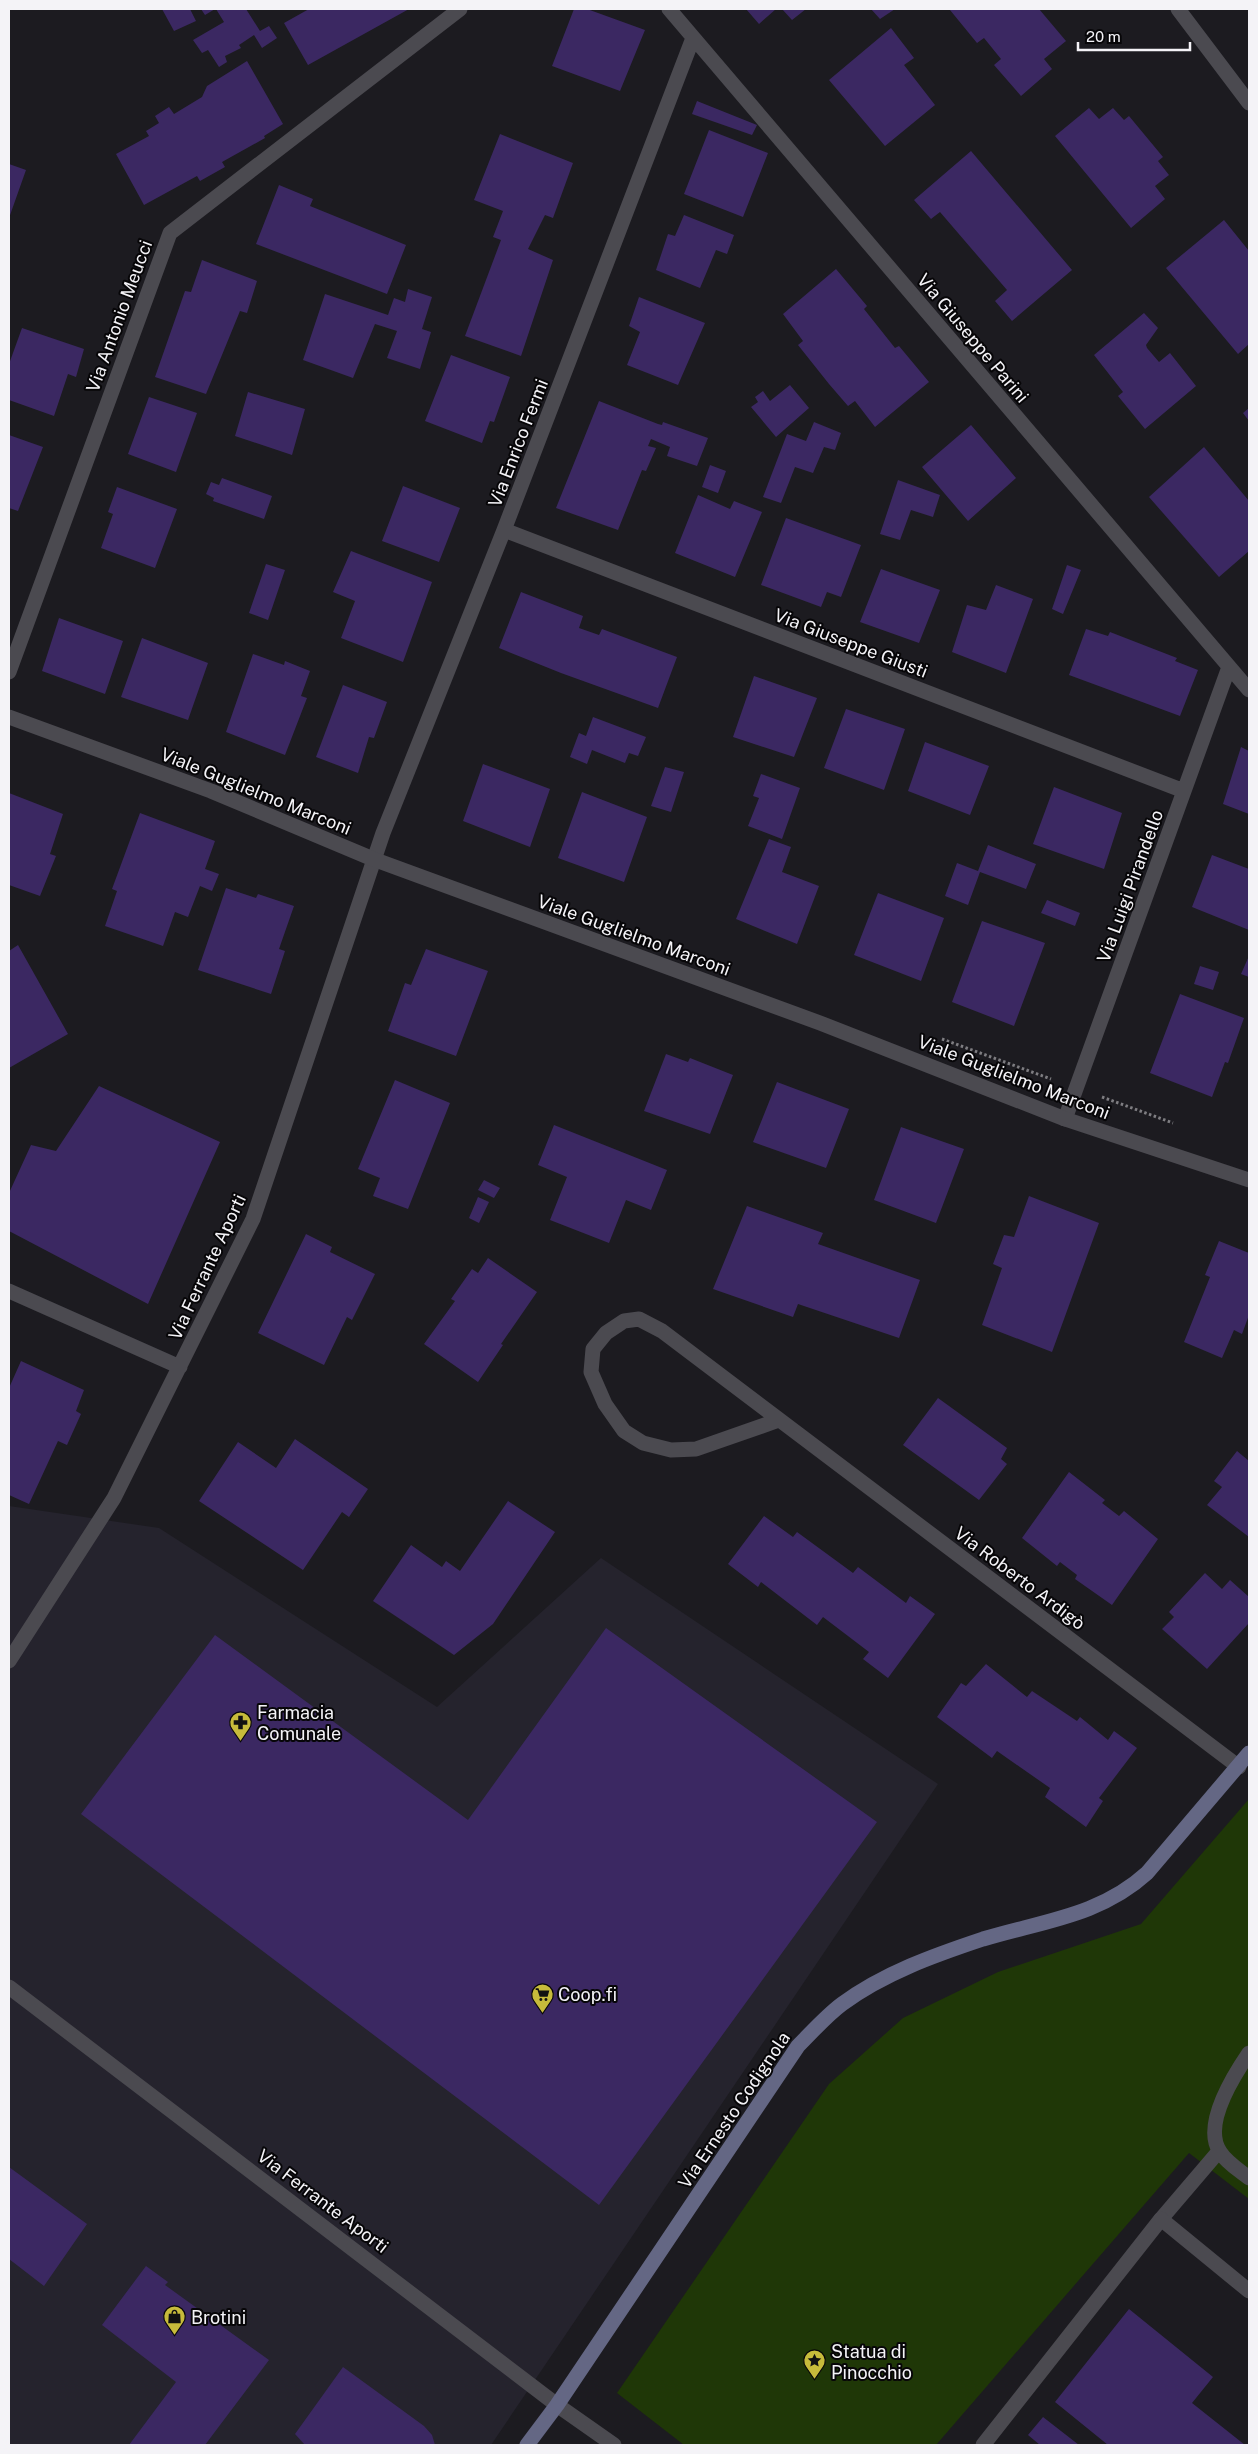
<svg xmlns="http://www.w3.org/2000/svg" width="1258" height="2454" font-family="'Public Sans',sans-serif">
  <rect width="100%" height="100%" fill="#1c1b20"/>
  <path fill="#25232d" d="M 9,1506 L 159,1528 L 437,1707 L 601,1558 L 938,1784 L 491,2445 L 9,2445 Z"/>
  <path fill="#1f3707" d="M 1249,1799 L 1249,2199 L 1189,2153 L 936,2445 L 684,2445 L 617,2393 L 829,2084 L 903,2018 L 998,1972 L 1141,1924 Z"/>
  <path fill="#3b2862" d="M 162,9 L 190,9 L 196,21 L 174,31 Z
    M 201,9 L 215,9 L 205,15 Z
    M 216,9 L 246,9 L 260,31 L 269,26 L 277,38 L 262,48 L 254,35 L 239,45 L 241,48 L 225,56 L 227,62 L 219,67 L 208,50 L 202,53 L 193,40 L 224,22 Z
    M 309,9 L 332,10 L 409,9 L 308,65 L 284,23 Z
    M 574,9 L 587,9 L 645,30 L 620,91 L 552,66 Z
    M 746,9 L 776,9 L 759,24 Z
    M 782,9 L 806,9 L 792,20 Z
    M 871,9 L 895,9 L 880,19 Z
    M 952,9 L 1039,9 L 1066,41 L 1044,59 L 1052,69 L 1021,96 L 994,65 L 1001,59 L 984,38 L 977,43 L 950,10 Z
    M 891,28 L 914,58 L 904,65 L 935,105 L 885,146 L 829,80 Z
    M 247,61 L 283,124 L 264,136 L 265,138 L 222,162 L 225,167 L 200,181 L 197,176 L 144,205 L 116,154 L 149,136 L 146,131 L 159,123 L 155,116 L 169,107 L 174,114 L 202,97 L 207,86 Z
    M 697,101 L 757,125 L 752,135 L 692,114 Z
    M 1089,108 L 1099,119 L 1113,108 L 1124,120 L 1129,116 L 1163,157 L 1158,161 L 1169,175 L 1155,186 L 1165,199 L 1131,228 L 1055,136 Z
    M 709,130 L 768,153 L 743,217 L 684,194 Z
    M 500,134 L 573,163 L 553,218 L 545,215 L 528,249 L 553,260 L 521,356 L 465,336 L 501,240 L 493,237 L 503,211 L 474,200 Z
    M 971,151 L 1072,270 L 1012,321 L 995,301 L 1007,290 L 940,212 L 931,219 L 914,200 Z
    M 9,164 L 26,170 L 9,218 Z
    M 279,185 L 313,199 L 310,206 L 406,245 L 387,294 L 256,244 Z
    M 684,215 L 734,235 L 727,254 L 716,250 L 700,288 L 656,270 L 668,234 L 675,236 Z
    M 1224,220 L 1249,251 L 1249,344 L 1238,354 L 1166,268 Z
    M 202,260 L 257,281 L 247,313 L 240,311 L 206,394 L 155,377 L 185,291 L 191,292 Z
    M 836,269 L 867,306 L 864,309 L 895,348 L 899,346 L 929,382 L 875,427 L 855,401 L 848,406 L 829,384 L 798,345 L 803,341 L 783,314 Z
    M 408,289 L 432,297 L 422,329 L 431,332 L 420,369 L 387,358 L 397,331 L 375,324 L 353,378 L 303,360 L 325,294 L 388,315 L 394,298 L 405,302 Z
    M 639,297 L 705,323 L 678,385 L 627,365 L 640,332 L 629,326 Z
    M 1144,313 L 1158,328 L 1146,345 L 1147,348 L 1159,362 L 1170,353 L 1196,386 L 1145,429 L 1118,396 L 1123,392 L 1094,355 Z
    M 22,328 L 84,349 L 76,377 L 68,374 L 54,416 L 9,400 L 9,364 Z
    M 451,355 L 510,377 L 494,422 L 490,421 L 482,443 L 425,421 Z
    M 790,385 L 809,408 L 776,437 L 751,407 L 758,402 L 755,397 L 763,391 L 770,401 Z
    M 248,392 L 305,409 L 292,455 L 235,436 Z
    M 149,397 L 197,413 L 176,472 L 128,454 Z
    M 599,401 L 658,424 L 662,425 L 663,422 L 708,438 L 697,466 L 667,456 L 670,447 L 651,439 L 648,446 L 656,448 L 646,471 L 642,470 L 618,530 L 556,508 Z
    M 1249,408 L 1249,421 L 1243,413 Z
    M 814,422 L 841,433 L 835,450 L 824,447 L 813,473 L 795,467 L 781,503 L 763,497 L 787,434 L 806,441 Z
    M 971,425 L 1016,478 L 968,521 L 922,467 Z
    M 9,435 L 43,447 L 18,511 L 9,508 Z
    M 1204,447 L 1249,501 L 1249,551 L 1219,577 L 1149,497 Z
    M 710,465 L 726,471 L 718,493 L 702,487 Z
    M 222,478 L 272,496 L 264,519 L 213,501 L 214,498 L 206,494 L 211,482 L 219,485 Z
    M 898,480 L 940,495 L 933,517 L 911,510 L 900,540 L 880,534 Z
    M 403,486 L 460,508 L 439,562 L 382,541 Z
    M 117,487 L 177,509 L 155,568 L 101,548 L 113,514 L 108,512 Z
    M 698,495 L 730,509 L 734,501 L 762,512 L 735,577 L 675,553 Z
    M 786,518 L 861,545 L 841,597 L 827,592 L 821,607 L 761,585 Z
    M 351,551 L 432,582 L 403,662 L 341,638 L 355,601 L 333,592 Z
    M 266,564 L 285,570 L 268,620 L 249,613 Z
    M 1067,565 L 1081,570 L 1063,614 L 1052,609 Z
    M 881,569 L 940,590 L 919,643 L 860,622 Z
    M 996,585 L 1033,599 L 1006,673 L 952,652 L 967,605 L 986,610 Z
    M 521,592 L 583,616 L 579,628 L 599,635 L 602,629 L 677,657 L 658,708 L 561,673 L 499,648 Z
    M 59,618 L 123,641 L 105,694 L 42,671 Z
    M 1086,629 L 1108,636 L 1110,632 L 1177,658 L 1175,661 L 1198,670 L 1180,716 L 1069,675 Z
    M 142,638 L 208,663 L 188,720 L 121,697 Z
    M 253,654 L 284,665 L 285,661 L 310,671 L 301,696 L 307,698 L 285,755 L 226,732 Z
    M 754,676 L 817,698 L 794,757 L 733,737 Z
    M 343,685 L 387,702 L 374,738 L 369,737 L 358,773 L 316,757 Z
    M 846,709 L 905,729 L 884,790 L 824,768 Z
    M 593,717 L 646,737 L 638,756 L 629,753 L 625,763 L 592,750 L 587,764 L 570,757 L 579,733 L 586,736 Z
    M 925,742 L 989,766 L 970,815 L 908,791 Z
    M 1241,747 L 1249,751 L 1249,814 L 1223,804 Z
    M 483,764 L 550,789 L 530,847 L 463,821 Z
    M 665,767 L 684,772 L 671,812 L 651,806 Z
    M 761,774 L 800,788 L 782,839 L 748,826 L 759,798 L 753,796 Z
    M 1054,787 L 1122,813 L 1104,869 L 1033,844 Z
    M 582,792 L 647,817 L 624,882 L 558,858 Z
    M 9,793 L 63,814 L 50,854 L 56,856 L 40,896 L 9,885 Z
    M 140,813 L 215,841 L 205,869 L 219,874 L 212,891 L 200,886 L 188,917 L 175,912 L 163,946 L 105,926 L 117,891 L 112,889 Z
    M 769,839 L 791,847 L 782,872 L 819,886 L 797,944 L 736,919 Z
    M 988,845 L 1036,864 L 1026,889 L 980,872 L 968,905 L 945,896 L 957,863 L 978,871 Z
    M 1212,855 L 1249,869 L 1249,930 L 1192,907 Z
    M 226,888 L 256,898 L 258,894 L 294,906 L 279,949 L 285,951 L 271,994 L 198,970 Z
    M 878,893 L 944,918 L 921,981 L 854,955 Z
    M 1047,900 L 1080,913 L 1075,926 L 1041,913 Z
    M 982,921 L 1045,943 L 1014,1026 L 952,1002 Z
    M 18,945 L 68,1034 L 9,1068 L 9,951 Z
    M 426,949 L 488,971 L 456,1056 L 388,1031 L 405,983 L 411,985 Z
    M 1249,956 L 1249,977 L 1241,974 Z
    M 1200,966 L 1219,972 L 1213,990 L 1194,984 Z
    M 1180,994 L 1244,1018 L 1228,1063 L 1225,1062 L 1212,1097 L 1150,1073 Z
    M 666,1054 L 688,1062 L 690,1058 L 733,1075 L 710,1134 L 644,1111 Z
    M 395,1080 L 450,1103 L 408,1209 L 373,1196 L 380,1178 L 358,1169 Z
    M 777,1082 L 849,1109 L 826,1168 L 753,1142 Z
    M 99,1086 L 220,1142 L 148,1304 L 9,1231 L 9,1193 L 31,1145 L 56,1151 Z
    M 554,1125 L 667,1170 L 651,1210 L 626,1200 L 609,1243 L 550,1220 L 567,1177 L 538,1165 Z
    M 901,1127 L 964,1149 L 936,1223 L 874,1200 Z
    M 484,1180 L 500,1188 L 494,1198 L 478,1190 Z
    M 1029,1196 L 1099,1223 L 1052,1352 L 982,1325 L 1002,1268 L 993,1264 L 1004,1235 L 1014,1237 Z
    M 478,1197 L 489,1202 L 479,1223 L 469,1218 Z
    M 747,1206 L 823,1233 L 818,1244 L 920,1280 L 899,1338 L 798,1304 L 793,1317 L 713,1289 Z
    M 306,1234 L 332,1247 L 330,1252 L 375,1274 L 352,1320 L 347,1317 L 324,1365 L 258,1333 Z
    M 1219,1241 L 1249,1253 L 1249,1315 L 1242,1334 L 1234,1330 L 1222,1358 L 1184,1342 L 1210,1277 L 1205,1275 Z
    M 488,1258 L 537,1292 L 501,1344 L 503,1345 L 478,1382 L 424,1344 L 455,1301 L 451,1299 L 472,1269 L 478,1273 Z
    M 21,1361 L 84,1390 L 76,1411 L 81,1414 L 67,1445 L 58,1441 L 29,1504 L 9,1495 L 9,1388 Z
    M 938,1398 L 1007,1448 L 1001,1459 L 1007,1464 L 979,1500 L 903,1445 Z
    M 295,1439 L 368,1489 L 349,1517 L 342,1512 L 303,1570 L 199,1501 L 238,1442 L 276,1468 Z
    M 1237,1451 L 1249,1461 L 1249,1537 L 1207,1505 L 1222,1487 L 1214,1481 Z
    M 1069,1472 L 1105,1500 L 1102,1503 L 1119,1516 L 1124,1511 L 1158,1539 L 1112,1605 L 1075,1579 L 1077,1575 L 1060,1562 L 1057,1566 L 1022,1538 Z
    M 508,1501 L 555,1532 L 493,1624 L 454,1655 L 373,1601 L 411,1545 L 442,1567 L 446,1561 L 460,1571 Z
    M 764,1516 L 793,1537 L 797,1532 L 853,1573 L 858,1567 L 906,1603 L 910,1596 L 935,1614 L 888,1678 L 863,1659 L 869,1652 L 823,1617 L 817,1625 L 761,1582 L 758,1587 L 728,1564 Z
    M 1205,1573 L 1222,1589 L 1230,1580 L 1249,1597 L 1249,1623 L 1207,1669 L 1162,1629 L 1174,1617 L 1169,1612 Z
    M 606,1628 L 877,1822 L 599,2205 L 81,1814 L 215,1635 L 468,1820 Z
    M 986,1664 L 1027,1697 L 1032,1691 L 1077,1721 L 1080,1717 L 1108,1740 L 1114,1731 L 1137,1748 L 1099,1798 L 1103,1801 L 1086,1827 L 1045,1797 L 1050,1788 L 997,1751 L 992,1758 L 937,1717 L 961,1683 L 966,1686 Z
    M 9,2167 L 87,2224 L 44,2286 L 9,2259 Z
    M 146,2266 L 168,2282 L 165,2285 L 269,2360 L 205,2445 L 129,2445 L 176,2382 L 102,2325 Z
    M 1129,2309 L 1213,2377 L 1192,2403 L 1245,2445 L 1108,2445 L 1055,2402 Z
    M 343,2367 L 424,2426 L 432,2435 L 435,2445 L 305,2445 L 295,2434 Z
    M 1043,2417 L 1079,2445 L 1040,2445 L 1028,2435 Z"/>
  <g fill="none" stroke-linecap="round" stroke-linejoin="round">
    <path stroke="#7e7d81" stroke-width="3" stroke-dasharray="2.5 2.5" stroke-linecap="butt" d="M 942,1039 L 1051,1079
      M 1102,1097 L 1173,1123"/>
    <path stroke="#4b4a50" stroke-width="15" d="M 1249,2053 C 1234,2075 1202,2125 1220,2152 C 1227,2163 1239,2170 1249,2178
      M 1161,2219 L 1219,2151"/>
    <path stroke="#4b4a50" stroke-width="15" d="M 669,9 L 1249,690
      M 1178,9 L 1249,103
      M 504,530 L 1184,791
      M 9,672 L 170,233 L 460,9
      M 1065,1119 L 1229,667
      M 9,1291 L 180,1367
      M 779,1420 L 696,1449 L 671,1450 L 643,1443 L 624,1431 L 605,1404 L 591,1372 L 593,1349 L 606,1333 L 624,1321 L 639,1319 L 662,1331 L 1239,1767
      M 9,1661 L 114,1498 L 253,1219 L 383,833 L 504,530 L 693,38
      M 9,1987 L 557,2405 L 614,2445
      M 983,2445 L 1161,2219 L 1249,2291"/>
    <path stroke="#4b4a50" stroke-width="15" d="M 9,717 L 211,791 L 373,859 L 820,1023 L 1065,1119 L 1249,1180"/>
    <path stroke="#646784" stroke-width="15" d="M 527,2445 L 557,2405 L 798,2046 C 812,2032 826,2016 842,2004 C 884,1973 935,1955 983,1939 C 1042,1921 1100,1916 1147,1873 L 1249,1753"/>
  </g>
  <defs>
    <symbol id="pharmacy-pin" viewBox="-11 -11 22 30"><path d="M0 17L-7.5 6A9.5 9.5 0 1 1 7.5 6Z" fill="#c7bb3b" stroke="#070608"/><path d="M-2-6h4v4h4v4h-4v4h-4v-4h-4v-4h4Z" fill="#111"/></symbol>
    <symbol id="supermarket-pin" viewBox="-11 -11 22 30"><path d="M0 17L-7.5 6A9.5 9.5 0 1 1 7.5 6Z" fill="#c7bb3b" stroke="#070608"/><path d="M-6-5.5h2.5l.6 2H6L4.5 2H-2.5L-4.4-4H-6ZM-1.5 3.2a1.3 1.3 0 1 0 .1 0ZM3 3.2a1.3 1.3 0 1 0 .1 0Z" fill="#111"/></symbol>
    <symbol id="shop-pin" viewBox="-11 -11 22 30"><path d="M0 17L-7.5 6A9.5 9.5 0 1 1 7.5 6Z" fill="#c7bb3b" stroke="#070608"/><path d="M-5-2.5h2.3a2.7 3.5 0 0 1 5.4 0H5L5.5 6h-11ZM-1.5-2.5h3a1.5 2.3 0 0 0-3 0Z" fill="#111"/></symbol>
    <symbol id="sight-pin" viewBox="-11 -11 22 30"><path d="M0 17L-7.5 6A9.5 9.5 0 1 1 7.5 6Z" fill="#c7bb3b" stroke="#070608"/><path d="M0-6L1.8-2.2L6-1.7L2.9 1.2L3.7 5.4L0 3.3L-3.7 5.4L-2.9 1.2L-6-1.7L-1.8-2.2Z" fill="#111"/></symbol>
  </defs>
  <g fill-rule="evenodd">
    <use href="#pharmacy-pin" x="228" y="1710" width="25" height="34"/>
    <use href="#supermarket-pin" x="530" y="1982" width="25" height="34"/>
    <use href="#shop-pin" x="162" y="2304" width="25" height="34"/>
    <use href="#sight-pin" x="802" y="2348" width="25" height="34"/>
  </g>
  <g text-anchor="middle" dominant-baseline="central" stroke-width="4" stroke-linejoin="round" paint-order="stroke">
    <g font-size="18" fill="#f4f3f7" stroke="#070608">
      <text transform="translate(119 316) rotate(-70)">Via Antonio Meucci</text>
      <text transform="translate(973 338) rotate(50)">Via Giuseppe Parini</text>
      <text transform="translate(518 443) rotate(-69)">Via Enrico Fermi</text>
      <text transform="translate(851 643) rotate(21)">Via Giuseppe Giusti</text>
      <text transform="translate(256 791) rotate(22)">Viale Guglielmo Marconi</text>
      <text transform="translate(1130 886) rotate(-70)">Via Luigi Pirandello</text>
      <text transform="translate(634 935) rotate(20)">Viale Guglielmo Marconi</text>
      <text transform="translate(1014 1077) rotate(21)">Viale Guglielmo Marconi</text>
      <text transform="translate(207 1267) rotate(-65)">Via Ferrante Aporti</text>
      <text transform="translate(1020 1578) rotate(37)">Via Roberto Ardigò</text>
      <text transform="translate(734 2110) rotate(-56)">Via Ernesto Codignola</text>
      <text transform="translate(323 2201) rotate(37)">Via Ferrante Aporti</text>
    </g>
    <g font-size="18" fill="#f4f3f7" stroke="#070608" text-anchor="start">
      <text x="257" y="1712">Farmacia<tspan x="257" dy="21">Comunale</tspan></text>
      <text x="558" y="1994">Coop.fi</text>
      <text x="191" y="2317">Brotini</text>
      <text x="831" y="2351">Statua di<tspan x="831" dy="21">Pinocchio</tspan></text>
    </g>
  </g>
  <rect width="1258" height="2454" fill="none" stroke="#f4f3f7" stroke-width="20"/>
  <path d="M1078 42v8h112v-8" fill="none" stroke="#f4f3f7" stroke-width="2.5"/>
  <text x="1086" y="42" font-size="15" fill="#f4f3f7" stroke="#070608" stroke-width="4" paint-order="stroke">20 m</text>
</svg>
